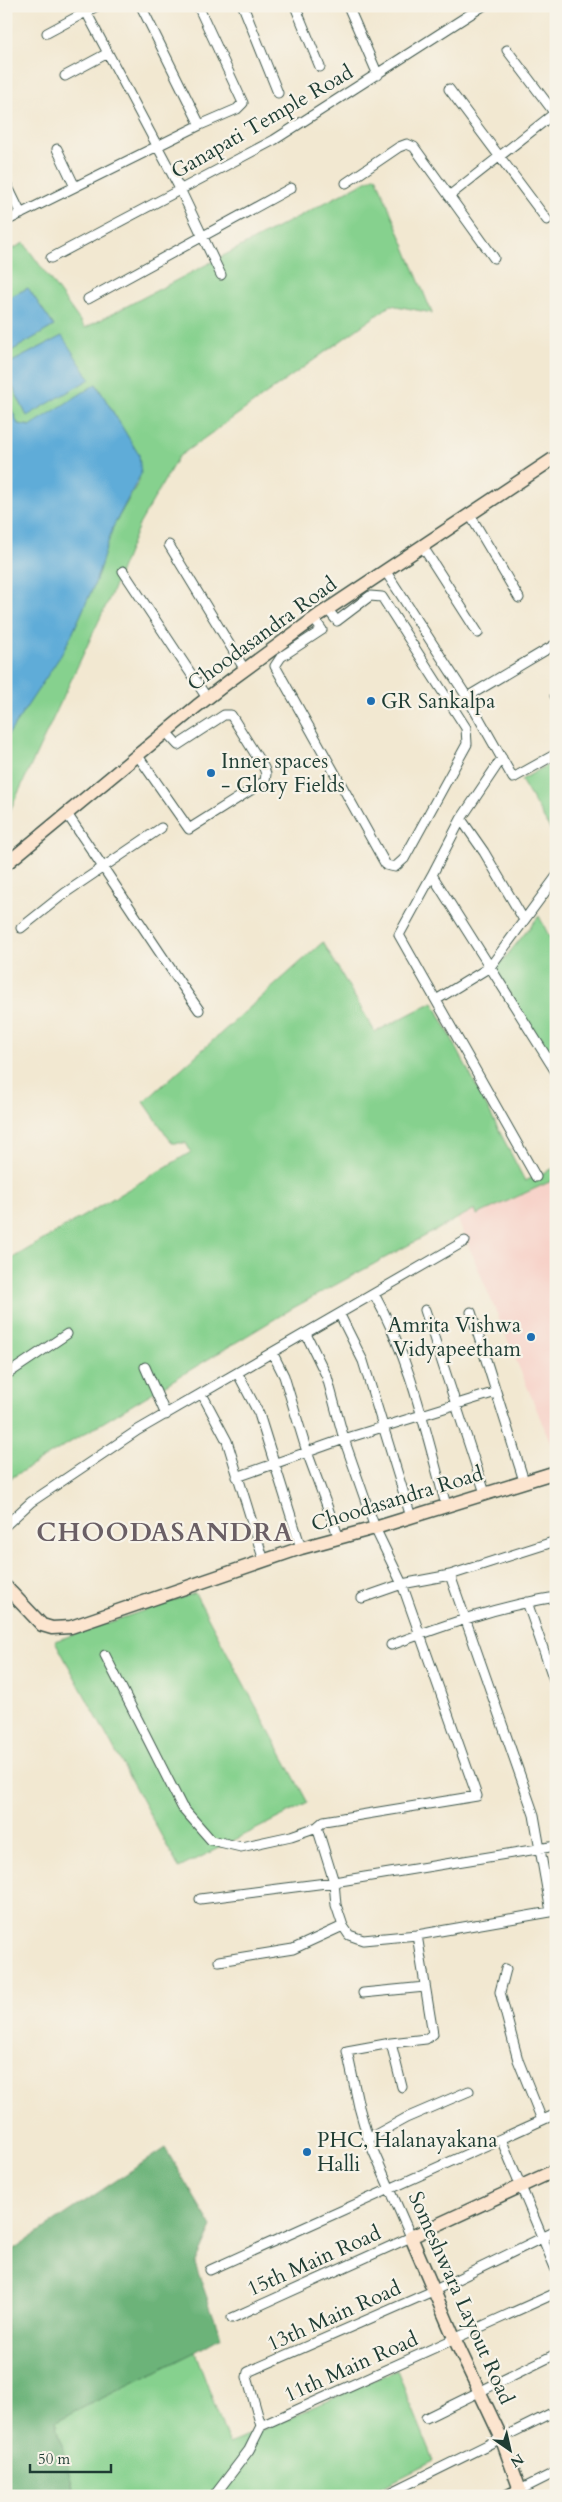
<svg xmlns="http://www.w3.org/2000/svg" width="562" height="2502" font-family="Cardo,serif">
  <rect width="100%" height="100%" fill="#f7f3e8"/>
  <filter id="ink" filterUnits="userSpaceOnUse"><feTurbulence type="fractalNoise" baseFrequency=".02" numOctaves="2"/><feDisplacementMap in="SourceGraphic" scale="10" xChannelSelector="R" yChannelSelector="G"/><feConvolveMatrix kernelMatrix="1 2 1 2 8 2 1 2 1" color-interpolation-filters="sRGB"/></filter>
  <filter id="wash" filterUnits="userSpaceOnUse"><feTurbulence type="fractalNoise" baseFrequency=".0096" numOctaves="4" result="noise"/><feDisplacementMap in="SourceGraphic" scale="20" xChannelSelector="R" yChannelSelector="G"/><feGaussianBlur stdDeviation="1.12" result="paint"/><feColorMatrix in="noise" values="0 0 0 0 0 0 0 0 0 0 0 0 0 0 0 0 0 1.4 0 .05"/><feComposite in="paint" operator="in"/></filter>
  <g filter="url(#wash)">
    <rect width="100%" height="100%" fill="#f2e8d1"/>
    <path fill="#f7d1c8" d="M 556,1179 L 556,1456 L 457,1218 L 475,1209 L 477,1215 Z"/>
    <path fill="#86d18e" stroke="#528761" d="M 376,176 L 432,313 L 391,305 L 178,457 L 139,525 L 110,597 L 6,819 L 6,738 L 61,655 L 73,632 L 95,583 L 113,527 L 139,481 L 139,455 L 96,384 L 34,426 L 18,424 L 6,397 L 6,373 L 27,416 L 62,336 L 6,365 L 6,354 L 54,326 L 28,288 L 6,299 L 6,252 L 24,243 L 85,328 Z
      M 556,760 L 556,839 L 521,780 Z
      M 539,916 L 556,950 L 556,1070 L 495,970 Z
      M 323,942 L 375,1032 L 433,1002 L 525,1181 L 556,1167 L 556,1179 L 477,1215 L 475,1209 L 293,1308 L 6,1481 L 6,1262 L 191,1152 L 186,1143 L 172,1143 L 144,1102 Z
      M 195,1593 L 308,1803 L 179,1868 L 55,1641 Z
      M 195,2352 L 229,2444 L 397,2370 L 434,2461 L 364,2496 L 75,2496 L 56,2421 Z"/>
    <path fill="#6cb379" stroke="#467856" d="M 165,2148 L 212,2227 L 195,2264 L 221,2337 L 195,2352 L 56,2421 L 75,2496 L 6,2496 L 6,2254 Z"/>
    <path fill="#5facd8" stroke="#3f7486" d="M 28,288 L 54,326 L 6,354 L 6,299 Z
      M 62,336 L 90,379 L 27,416 L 6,373 L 6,365 Z
      M 96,384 L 139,455 L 141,474 L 113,527 L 95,583 L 73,632 L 61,655 L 6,738 L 6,397 L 18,424 L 30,426 Z"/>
  </g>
  <g filter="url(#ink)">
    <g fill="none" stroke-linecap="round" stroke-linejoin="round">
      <defs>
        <path id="street" d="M 83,6 L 180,189 L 221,275
          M 141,6 L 200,125
          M 243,6 L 278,93
          M 295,6 L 320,67
          M 348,6 L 378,75
          M 47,33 L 97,6
          M 507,50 L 556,115
          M 65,76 L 108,53
          M 449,89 L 547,220
          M 57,149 L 75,187
          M 6,183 L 21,214
          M 346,183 L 399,147 L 407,144 L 414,147 L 494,258
          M 449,196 L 556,112
          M 6,221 L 200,125 L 237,109 L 243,103 L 198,6
          M 51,258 L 274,140 L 483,6
          M 88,299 L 291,188
          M 470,515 L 519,598
          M 169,545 L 245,670
          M 423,547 L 478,633
          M 123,571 L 207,698
          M 386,572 L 467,697 L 513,778 L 556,754
          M 314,619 L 322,630 L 281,657 L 275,666 L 386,865 L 395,867 L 404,859 L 467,744 L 466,728 L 382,597 L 370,596 L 337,621 L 328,610
          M 555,696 L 556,697
          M 467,697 L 556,644
          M 138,756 L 189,829 L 265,781 L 266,774 L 264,768 L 231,715 L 224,715 L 178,745 L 166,732
          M 502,758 L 461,819 L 432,875 L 490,967 L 556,877
          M 67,814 C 112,879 154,946 199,1010
          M 461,819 L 484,852 L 524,920
          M 432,875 L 399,935 L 536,1177
          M 21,928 L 65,893 L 161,828
          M 436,1000 L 490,967 L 556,1072
          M 374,1294 C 411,1359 426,1434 446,1505
          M 425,1310 L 485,1493
          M 471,1312 L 524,1481
          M 340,1315 L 363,1361 L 411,1517
          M 273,1354 L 284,1376 L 307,1452 L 339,1538
          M 145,1367 L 166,1415
          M 238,1374 L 259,1414 L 301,1548
          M 6,1375 L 67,1334
          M 202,1394 L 227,1441 L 264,1561
          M 237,1477 L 344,1439 L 496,1392
          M 6,1525 L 31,1502 L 138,1430 L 465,1241
          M 450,1575 L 534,1815 L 551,1912
          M 362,1598 L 402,1584 L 450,1575 L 556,1541
          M 527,1602 L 556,1686
          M 391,1645 C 445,1625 499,1606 556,1597
          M 105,1655 L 182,1807 L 211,1840 L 241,1847 L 291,1836 L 317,1827 L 324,1821 L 477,1796 L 402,1584 L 375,1528 L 344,1439 L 327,1377 L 306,1334
          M 317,1827 L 334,1882 L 336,1905 L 343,1926 L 349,1935 L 363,1940 L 417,1935 L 556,1911
          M 200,1899 L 334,1882 L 556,1846
          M 219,1961 L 293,1949 L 343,1926
          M 506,1969 L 500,1992 L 518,2060 L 542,2120
          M 363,1993 L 425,1987
          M 391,2043 L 402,2087
          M 368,2139 L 406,2118 L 469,2091
          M 501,2139 L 556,2270
          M 210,2270 L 556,2114
          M 232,2318 L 411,2237 L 368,2139 L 359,2107 L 347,2051 L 391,2043 L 426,2039 L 433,2034 L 417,1935
          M 426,2418 L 556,2354
          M 261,2426 L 556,2293
          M 214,2496 L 249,2450 L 261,2426 L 247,2377 L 248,2372 L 433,2291 L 556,2231
          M 384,2496 L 556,2411
          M 523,2496 L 520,2490 L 556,2472"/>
        <path id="secondary" d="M 6,864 L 197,706 L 232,679 L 319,615 L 556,457
          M 6,1587 L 42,1625 L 52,1628 L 71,1627 L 301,1548 L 375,1528 L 556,1472
          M 508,2496 L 520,2490 L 501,2437 L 455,2340 L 411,2237 L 556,2170"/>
      </defs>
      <use href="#street" stroke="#3f574c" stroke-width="11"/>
      <use href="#secondary" stroke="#3f574c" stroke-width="15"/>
      <use href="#street" stroke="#fff" stroke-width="9"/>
      <use href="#secondary" stroke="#fce5cf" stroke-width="12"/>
    </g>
  </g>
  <g fill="#1f6fb2" stroke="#f7f3e8" stroke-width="2">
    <circle cx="371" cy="701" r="5"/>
    <circle cx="211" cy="773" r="5"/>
    <circle cx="531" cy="1337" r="5"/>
    <circle cx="307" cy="2152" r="5"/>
  </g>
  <g text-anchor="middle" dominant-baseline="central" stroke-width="4.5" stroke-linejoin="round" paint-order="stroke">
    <g font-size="21" fill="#1f3d34" stroke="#f7f3e8">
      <text transform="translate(262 122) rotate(-30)">Ganapati Temple Road</text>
      <text transform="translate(262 634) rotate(-36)">Choodasandra Road</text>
      <text transform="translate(397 1499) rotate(-17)">Choodasandra Road</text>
      <text transform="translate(314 2261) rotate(-24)">15th Main Road</text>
      <text transform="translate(461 2298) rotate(66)">Someshwara Layout Road</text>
      <text transform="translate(334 2316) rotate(-24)">13th Main Road</text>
      <text transform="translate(351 2367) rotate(-24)">11th Main Road</text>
    </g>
    <g font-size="21" fill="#1f3d34" stroke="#f7f3e8" text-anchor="start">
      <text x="381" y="701">GR Sankalpa</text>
      <text x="221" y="761">Inner spaces<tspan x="221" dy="24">- Glory Fields</tspan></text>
      <text x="521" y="1325" text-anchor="end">Amrita Vishwa<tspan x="521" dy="24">Vidyapeetham</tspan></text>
      <text x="317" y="2140">PHC, Halanayakana<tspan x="317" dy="24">Halli</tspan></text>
    </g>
    <g font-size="26" font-weight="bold" letter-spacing="1" fill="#6a5f65" stroke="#f7f3e8">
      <text x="165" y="1532">CHOODASANDRA</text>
    </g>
  </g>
  <rect width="562" height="2502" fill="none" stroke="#f7f3e8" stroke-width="25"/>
  <g transform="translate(510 2450) rotate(146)" stroke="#f7f3e8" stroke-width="4" paint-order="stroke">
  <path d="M0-4L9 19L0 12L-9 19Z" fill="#1f3d34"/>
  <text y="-8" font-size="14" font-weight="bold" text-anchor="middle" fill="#1f3d34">N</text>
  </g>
  <path d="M30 2464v8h81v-8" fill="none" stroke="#1f3d34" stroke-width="2.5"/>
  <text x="38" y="2464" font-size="15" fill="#1f3d34" stroke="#f7f3e8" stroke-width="4" paint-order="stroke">50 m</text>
</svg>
